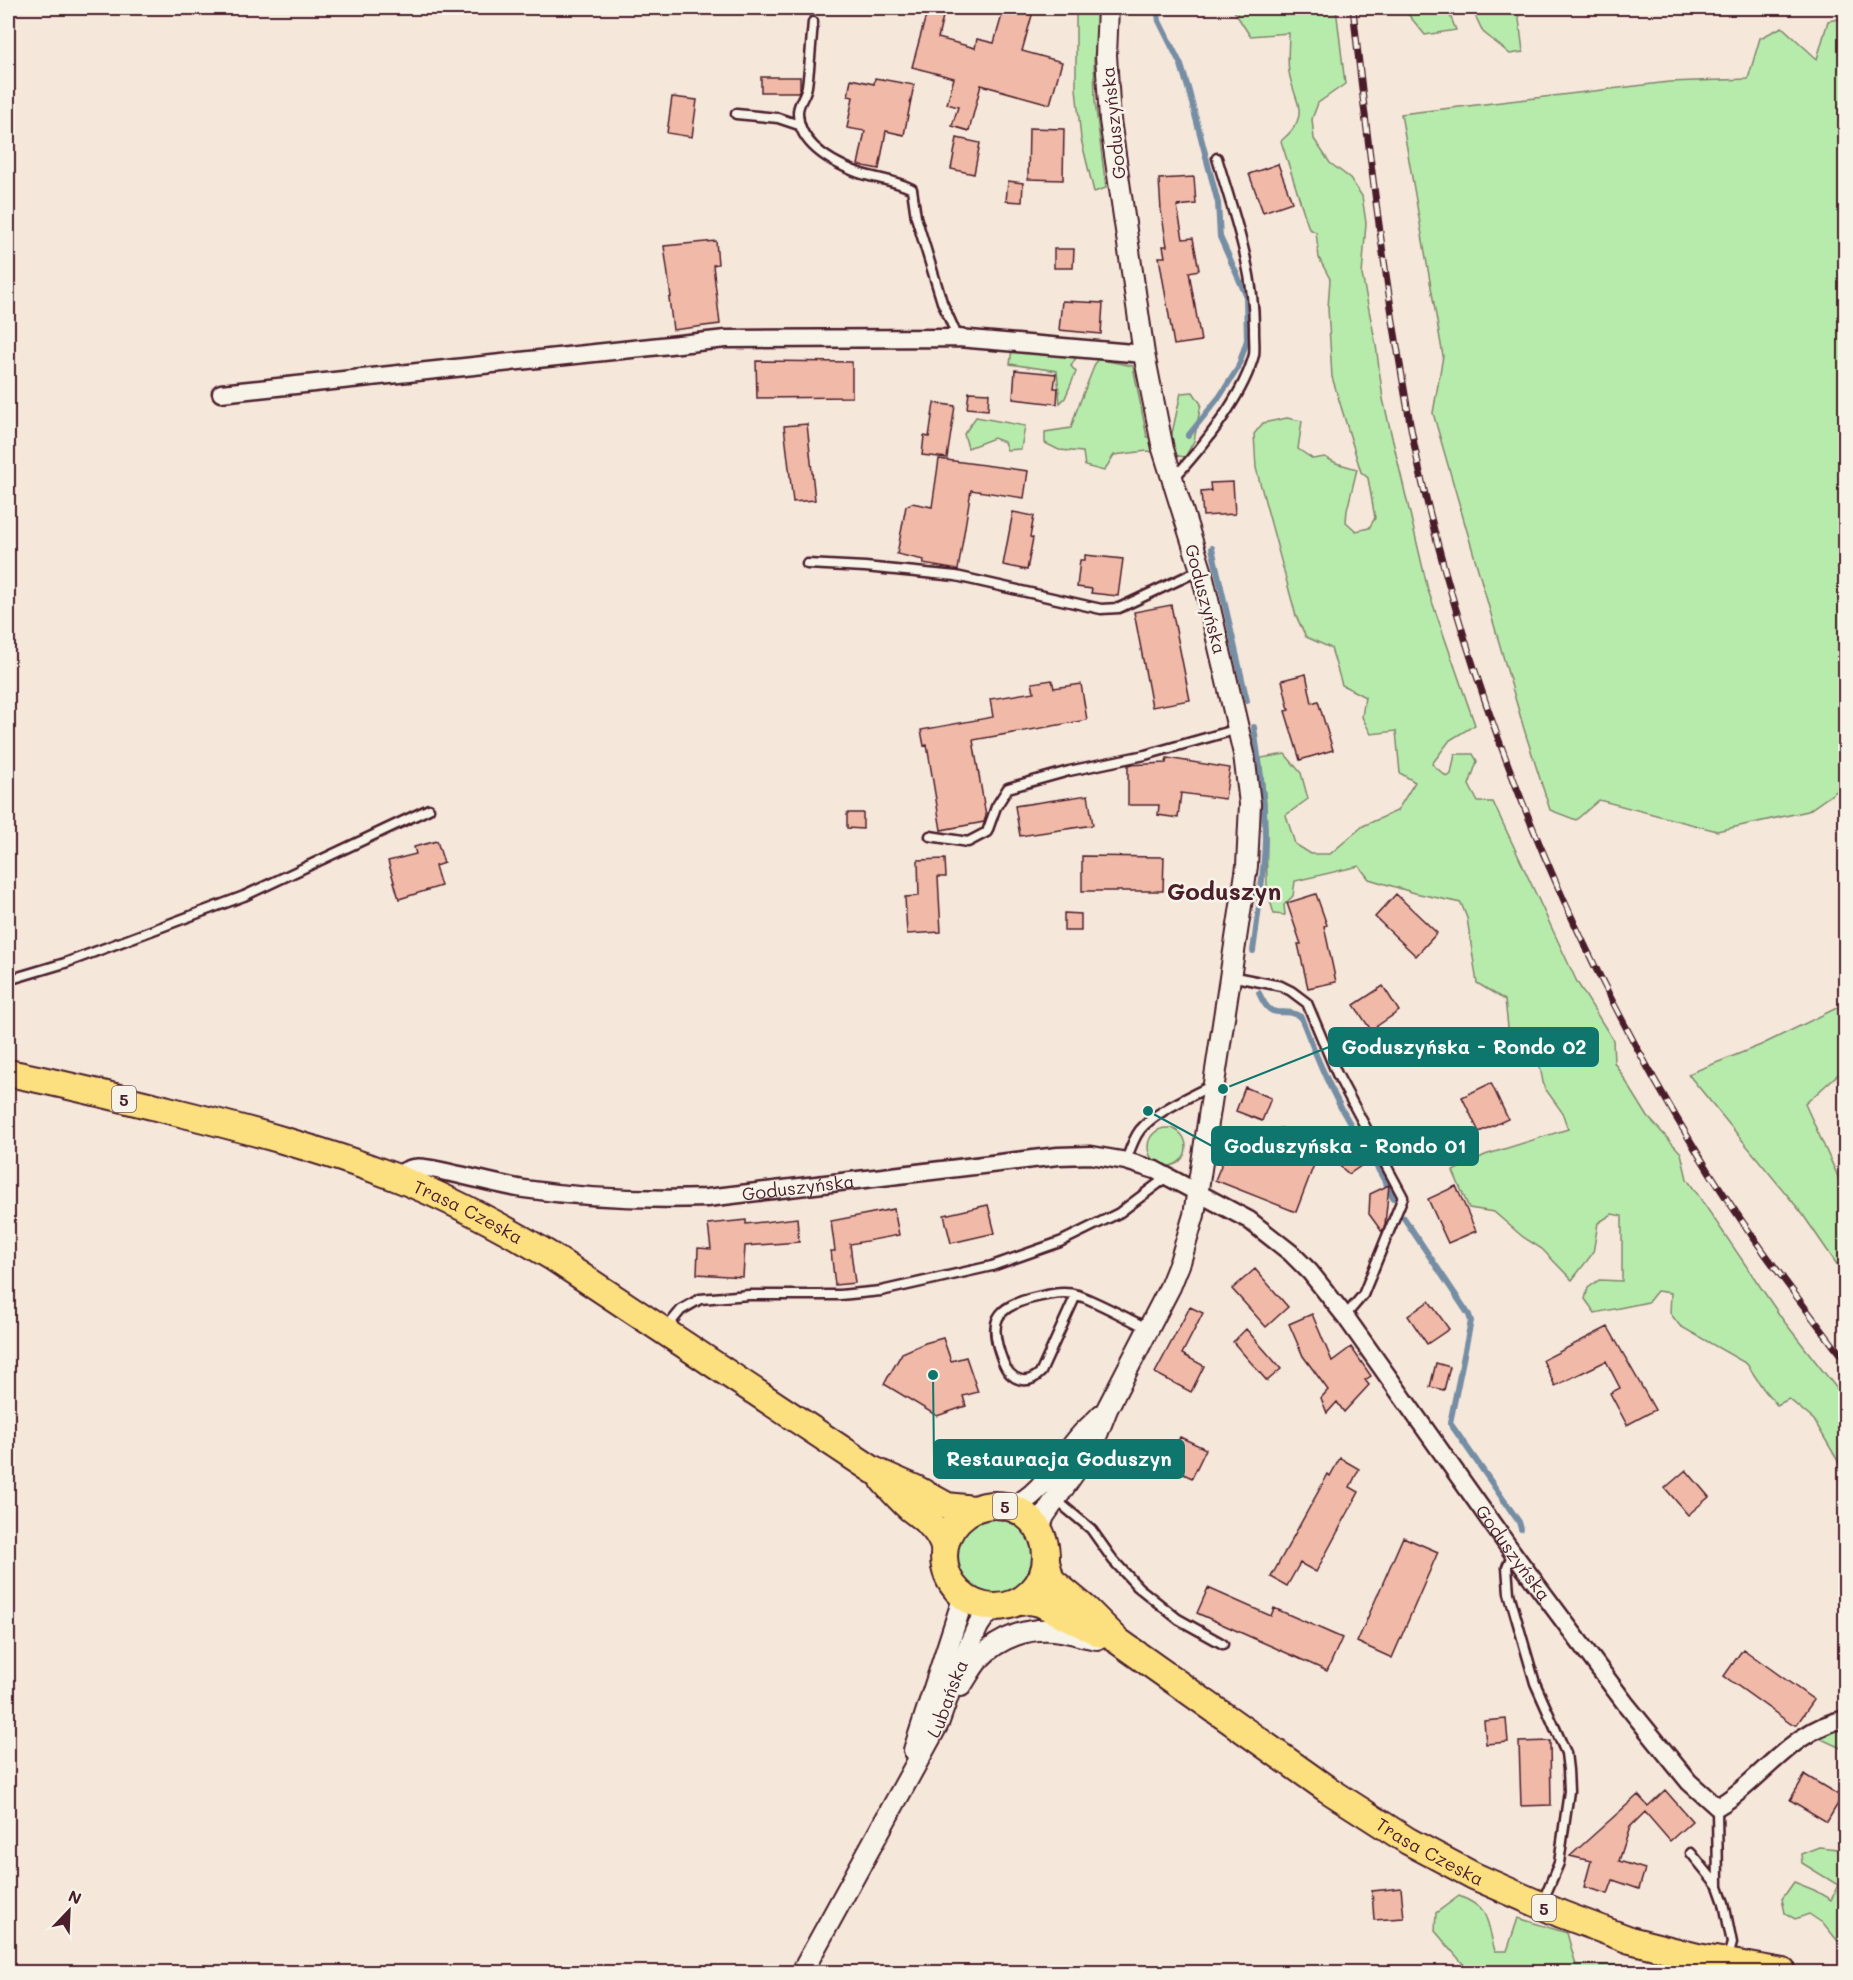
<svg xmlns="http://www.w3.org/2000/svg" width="1853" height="1980" font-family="Mali,sans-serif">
  <rect width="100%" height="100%" fill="#f6e7db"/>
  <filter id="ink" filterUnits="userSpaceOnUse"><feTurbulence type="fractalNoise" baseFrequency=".0167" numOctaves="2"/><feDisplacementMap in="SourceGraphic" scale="12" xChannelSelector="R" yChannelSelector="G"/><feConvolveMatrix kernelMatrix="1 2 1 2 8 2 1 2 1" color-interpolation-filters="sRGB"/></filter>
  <g filter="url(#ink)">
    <path fill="#b7ebac" stroke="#80856c" stroke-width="1.5" d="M 1076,8 L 1099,8 L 1094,59 L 1095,102 L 1106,188 L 1094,192 L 1081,139 L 1076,88 Z
      M 1232,8 L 1336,8 L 1345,84 L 1318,103 L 1312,119 L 1314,139 L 1330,163 L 1350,178 L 1362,196 L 1366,223 L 1362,275 L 1376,345 L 1383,399 L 1428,590 L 1475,725 L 1450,740 L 1432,764 L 1447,777 L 1451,774 L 1455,754 L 1473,754 L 1477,761 L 1469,785 L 1478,802 L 1493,802 L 1577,982 L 1613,1040 L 1614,1062 L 1648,1117 L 1681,1153 L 1687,1179 L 1783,1320 L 1845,1399 L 1845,1473 L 1814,1420 L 1789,1399 L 1777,1405 L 1764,1390 L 1747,1364 L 1680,1326 L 1670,1313 L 1671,1293 L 1657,1291 L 1648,1302 L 1595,1313 L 1585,1299 L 1588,1288 L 1599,1280 L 1622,1281 L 1622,1216 L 1612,1214 L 1598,1223 L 1593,1253 L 1572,1280 L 1542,1249 L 1523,1237 L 1494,1212 L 1469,1208 L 1453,1171 L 1485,1155 L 1568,1129 L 1562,1112 L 1544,1087 L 1538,1057 L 1509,1036 L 1505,1000 L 1477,983 L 1467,918 L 1461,903 L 1415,893 L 1369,879 L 1359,866 L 1295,881 L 1293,896 L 1284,905 L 1285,915 L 1274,914 L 1267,890 L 1266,803 L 1261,758 L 1285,754 L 1301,773 L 1308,799 L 1286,815 L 1295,844 L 1311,854 L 1330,854 L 1363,826 L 1397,811 L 1415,782 L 1400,773 L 1396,731 L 1371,734 L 1362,717 L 1365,697 L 1342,685 L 1331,648 L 1306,637 L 1296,616 L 1256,468 L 1254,434 L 1263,423 L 1287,418 L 1302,421 L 1298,449 L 1313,459 L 1325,457 L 1336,463 L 1357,469 L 1347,510 L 1346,522 L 1356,531 L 1369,528 L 1375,518 L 1368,478 L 1361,472 L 1332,377 L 1328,308 L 1330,279 L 1319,258 L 1316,232 L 1309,229 L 1281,141 C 1313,114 1294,103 1289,72 C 1287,60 1289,45 1289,33 L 1250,36 Z
      M 1403,8 L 1447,8 L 1456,30 L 1425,35 Z
      M 1458,8 L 1531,8 L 1518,10 L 1523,52 L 1510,54 L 1483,32 L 1474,13 Z
      M 1845,18 L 1845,785 L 1808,811 L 1717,831 L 1599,800 L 1576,820 L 1550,810 L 1524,729 L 1433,413 L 1443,356 L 1401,114 L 1669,82 L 1748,79 L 1760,38 L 1782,27 L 1817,59 L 1828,21 Z
      M 1012,349 L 1077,356 L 1071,366 L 1076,372 L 1065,398 L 1060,403 L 1057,371 L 1010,364 Z
      M 1097,359 L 1133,366 L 1147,437 L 1170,442 L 1181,393 L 1193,392 L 1201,404 L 1194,441 L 1185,457 L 1147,451 L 1114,455 L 1104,471 L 1085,466 L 1083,452 L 1059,450 L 1045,443 L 1045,432 L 1071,428 L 1076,412 Z
      M 976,417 L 1025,426 L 1021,449 L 1007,450 L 1004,442 L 994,438 L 968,448 L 964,434 Z
      M 1845,1004 L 1845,1068 L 1805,1104 L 1845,1192 L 1845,1276 L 1801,1212 L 1688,1074 L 1761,1045 Z
      M1148 1147a19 19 0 1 1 38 0a19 19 0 1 1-38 0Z
      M955 1556a39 39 0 1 1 78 0a39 39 0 1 1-78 0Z
      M 1836,1729 L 1845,1729 L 1845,1750 L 1817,1737 Z
      M 1845,1841 L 1845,1950 L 1824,1924 L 1809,1914 L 1795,1919 L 1785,1913 L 1782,1899 L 1794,1882 L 1814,1890 L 1831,1900 L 1838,1885 L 1802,1863 L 1801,1854 L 1819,1847 L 1838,1849 Z
      M 1459,1896 C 1492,1909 1486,1921 1495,1951 L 1507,1951 L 1518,1918 L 1567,1933 L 1576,1965 L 1620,1965 L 1653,1972 L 1470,1972 L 1435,1931 L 1436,1913 Z"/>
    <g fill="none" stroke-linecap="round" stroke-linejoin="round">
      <path stroke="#768ea4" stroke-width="6" d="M 1157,8 L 1159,21 L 1181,65 L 1188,88 L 1218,203 L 1220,237 L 1246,295 L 1247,340 L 1238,368 L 1220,396 L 1188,436
        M 1212,548 L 1247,701
        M 1253,951 C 1258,914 1264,876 1265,839 C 1265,801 1259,764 1254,727
        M 1259,993 C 1273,1025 1281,1004 1301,1017 C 1315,1053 1329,1088 1349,1122 C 1364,1147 1381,1170 1393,1198
        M 1404,1218 L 1469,1315 L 1471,1321 L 1450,1423 L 1519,1522 L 1521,1529"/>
    </g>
    <path fill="#f1b9a7" stroke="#4a1f2b" stroke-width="1.5" d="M 928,8 L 945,8 L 938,38 L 975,48 L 977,39 L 994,43 L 1004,8 L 1034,8 L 1022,51 L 1062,62 L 1050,104 L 981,85 L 969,131 L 952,126 L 958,107 L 947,104 L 954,78 L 912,67 Z
      M 761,77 L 800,77 L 800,89 L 798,92 L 761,92 Z
      M 875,78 L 914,85 L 904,135 L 886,131 L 879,169 L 858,165 L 865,131 L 847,128 L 853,97 L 848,96 L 851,79 L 874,84 Z
      M 672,97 L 697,100 L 692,137 L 667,133 Z
      M 1029,128 L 1064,129 L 1063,180 L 1028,179 Z
      M 957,138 L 980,143 L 974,174 L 951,169 Z
      M 1278,164 L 1292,202 L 1263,212 L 1249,174 Z
      M 1194,177 L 1196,204 L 1177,206 L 1183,239 L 1193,238 L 1199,270 L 1189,272 L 1201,341 L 1174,345 L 1159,257 L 1165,257 L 1163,246 L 1167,246 L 1161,210 L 1159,179 Z
      M 1008,181 L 1023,183 L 1022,202 L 1006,201 Z
      M 716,241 L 718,264 L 713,265 L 720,324 L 673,330 L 669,298 L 671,297 L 664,246 Z
      M 1054,249 L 1074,249 L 1073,268 L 1054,268 Z
      M 1062,301 L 1103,303 L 1101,334 L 1059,330 Z
      M 756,361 L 852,362 L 852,397 L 757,398 Z
      M 1015,370 L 1056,374 L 1054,388 L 1058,388 L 1057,404 L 1013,399 Z
      M 969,392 L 989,393 L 988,410 L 967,408 Z
      M 934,403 L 955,406 L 947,458 L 922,455 L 924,436 L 929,437 Z
      M 807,424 L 815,500 L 793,502 L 784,426 Z
      M 939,459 L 1028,471 L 1024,498 L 971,490 L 958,570 L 923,564 L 924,560 L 897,554 L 906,506 L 912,503 L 932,507 Z
      M 1233,482 L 1235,514 L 1203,516 L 1201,492 L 1211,491 L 1210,483 Z
      M 1013,512 L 1034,516 L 1030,537 L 1033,538 L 1027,570 L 1003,565 Z
      M 1085,555 L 1123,559 L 1118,596 L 1091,593 L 1092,589 L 1077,587 L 1080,560 L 1085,560 Z
      M 1171,605 L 1190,700 L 1152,707 L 1134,612 Z
      M 1306,674 L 1312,703 L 1318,701 L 1333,750 L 1300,760 L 1285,711 L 1289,710 L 1282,680 Z
      M 1052,680 L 1054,688 L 1081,684 L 1087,720 L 973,740 L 986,816 L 984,822 L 941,830 L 927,745 L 924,746 L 921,730 L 993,717 L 990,699 L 1034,692 L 1032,683 Z
      M 1167,758 L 1230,768 L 1225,799 L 1181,793 L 1178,818 L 1158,815 L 1159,805 L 1128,805 L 1128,765 L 1166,763 Z
      M 1088,795 L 1093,825 L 1020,836 L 1015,806 Z
      M 847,813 L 863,813 L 863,829 L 847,828 Z
      M 437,841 L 444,863 L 435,866 L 441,886 L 399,899 L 388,861 L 416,854 L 414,847 Z
      M 1082,856 L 1164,857 L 1163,891 L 1082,891 Z
      M 945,859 L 946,877 L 938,877 L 941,932 L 907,934 L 905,897 L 919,896 L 918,860 Z
      M 1316,894 L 1327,925 L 1324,926 L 1336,982 L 1308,988 L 1298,944 L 1301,944 L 1287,903 Z
      M 1396,894 L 1437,933 L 1416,956 L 1375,917 Z
      M 1064,913 L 1081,914 L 1081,931 L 1064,931 Z
      M 1383,986 L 1399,1011 L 1371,1030 L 1354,1005 Z
      M 1491,1083 L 1508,1119 L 1479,1132 L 1462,1097 Z
      M 1245,1087 L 1271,1098 L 1262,1121 L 1236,1111 Z
      M 1280,1128 L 1352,1140 L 1368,1161 L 1349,1174 L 1320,1149 L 1296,1212 L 1215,1180 L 1230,1144 L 1268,1159 Z
      M 1389,1185 L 1385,1224 L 1382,1232 L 1369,1214 L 1370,1194 Z
      M 1456,1186 L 1476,1231 L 1448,1243 L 1428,1199 Z
      M 988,1205 L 995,1233 L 951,1243 L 944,1215 Z
      M 894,1209 L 899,1235 L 850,1244 L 855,1283 L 835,1285 L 831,1251 L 835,1251 L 831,1221 Z
      M 797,1218 L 799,1242 L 745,1246 L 743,1277 L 697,1274 L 698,1248 L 711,1249 L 708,1224 L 746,1220 L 746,1224 Z
      M 1255,1269 L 1288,1307 L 1266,1327 L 1232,1289 Z
      M 1429,1301 L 1449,1329 L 1427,1344 L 1408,1316 Z
      M 1190,1307 L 1203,1313 L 1182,1354 L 1204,1366 L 1191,1392 L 1155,1373 Z
      M 1312,1314 L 1332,1361 L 1351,1347 L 1371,1376 L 1365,1380 L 1369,1385 L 1344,1412 L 1337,1402 L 1327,1413 L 1321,1398 L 1328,1390 L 1303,1356 L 1289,1324 Z
      M 1608,1327 L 1655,1410 L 1627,1425 L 1610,1393 L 1620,1388 L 1606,1361 L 1555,1386 L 1543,1360 Z
      M 1246,1329 L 1281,1369 L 1267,1381 L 1233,1342 Z
      M 943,1338 L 951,1361 L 966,1357 L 978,1392 L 963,1396 L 966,1406 L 937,1416 L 884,1384 L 902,1353 L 925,1343 Z
      M 1436,1363 L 1450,1367 L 1444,1390 L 1430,1387 Z
      M 1180,1437 L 1206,1449 L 1192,1478 L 1166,1466 Z
      M 1340,1458 L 1359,1469 L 1350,1487 L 1359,1492 L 1316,1572 L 1300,1563 L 1287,1586 L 1271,1577 L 1328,1474 L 1330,1476 Z
      M 1686,1470 L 1709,1497 L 1688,1515 L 1665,1488 Z
      M 1403,1537 L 1438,1552 L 1392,1658 L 1357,1642 Z
      M 1208,1588 L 1271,1616 L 1274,1608 L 1342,1638 L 1327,1671 L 1197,1613 Z
      M 1743,1649 L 1814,1700 L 1797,1724 L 1791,1724 L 1724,1676 Z
      M 1506,1719 L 1508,1742 L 1486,1744 L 1484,1721 Z
      M 1550,1741 L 1551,1805 L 1521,1806 L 1519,1742 Z
      M 1805,1775 L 1842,1797 L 1827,1822 L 1790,1800 Z
      M 1665,1790 L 1692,1821 L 1670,1841 L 1645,1812 L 1630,1827 L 1619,1861 L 1645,1869 L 1639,1889 L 1613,1880 L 1608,1894 L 1584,1887 L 1591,1861 L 1570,1856 L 1638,1795 L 1648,1806 Z
      M 1401,1888 L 1404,1918 L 1374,1920 L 1372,1891 Z"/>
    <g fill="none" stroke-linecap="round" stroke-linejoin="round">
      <defs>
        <path id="service" d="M 813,22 C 811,43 810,65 807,86 C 806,95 798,103 798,112 C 798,144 833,163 859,173 C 877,179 895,180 912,189 L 916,217 L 942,302 L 958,338
          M 736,114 L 778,118 L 799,125
          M 1174,478 C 1204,445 1242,399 1254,355 C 1255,348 1254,340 1254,332 C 1255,272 1234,215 1217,158
          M 807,564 L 865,567 L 956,576 L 1101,609 L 1119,608 L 1200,570
          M 930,836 L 968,842 L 987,832 L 996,807 L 1008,788 L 1069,771 L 1145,755 L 1238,729
          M 1230,976 L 1281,986 L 1291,991 L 1307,1003 L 1337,1074 L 1403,1197 L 1363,1295 L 1345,1316
          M 8,980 L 65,963 L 244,896 L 429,809
          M 1126,1161 C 1130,1150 1133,1139 1140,1130 C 1156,1111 1190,1097 1212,1085
          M 1076,1295 L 1041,1372 C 1027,1387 1010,1380 1003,1362 C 987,1321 995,1306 1037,1297 C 1051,1294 1064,1291 1078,1295 C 1102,1304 1126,1318 1149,1329
          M 672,1321 L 681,1310 L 700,1299 L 749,1295 L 840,1295 L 881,1291 L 992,1266 L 1060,1242 L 1119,1213 L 1167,1177
          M 1055,1499 L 1091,1529 L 1113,1560 L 1138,1587 L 1178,1619 L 1223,1644
          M 1513,1553 L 1507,1567 L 1509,1593 L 1535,1683 L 1566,1753 L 1568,1770 L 1569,1791 L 1559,1863 L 1542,1903
          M 1717,1807 L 1718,1886
          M 1691,1853 L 1718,1886 L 1724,1903 L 1732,1943 L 1727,1961"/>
        <g id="minor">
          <path d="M 221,393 L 726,339 L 958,338 L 1144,354"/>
          <path id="s1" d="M 396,1177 C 413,1161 430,1169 451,1173 C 475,1178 499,1185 524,1189 C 585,1198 646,1200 707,1198 L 1058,1156 L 1091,1155 L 1126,1161 L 1155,1170 L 1249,1220 L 1291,1253 L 1310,1272 L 1345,1316 L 1513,1553 L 1625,1703 L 1689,1782 L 1717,1807 C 1762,1781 1791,1729 1846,1719"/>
        </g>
        <g id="tertiary">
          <path d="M 1009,1507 C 1039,1500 1061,1457 1081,1435 C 1087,1428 1095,1422 1101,1415"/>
          <path d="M 1042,1536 L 1041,1524 L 1044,1516 L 1092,1447 L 1107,1409 L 1170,1287 L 1180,1262 L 1194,1215 L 1247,866 L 1250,804 L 1244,754 L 1201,570 L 1163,449 L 1144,354 L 1110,120 L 1106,55 L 1108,8"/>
          <path d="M 961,1686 C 967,1677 972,1667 979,1659 C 999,1637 1031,1626 1060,1631 C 1073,1633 1084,1637 1097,1639"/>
          <path d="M 914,1750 L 961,1605 L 961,1595"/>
          <path id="s2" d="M 802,1972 L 938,1724 L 954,1679 L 978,1626 L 984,1617 L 997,1608"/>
        </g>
        <g id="primary">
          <path id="s3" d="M 8,1073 C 61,1083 115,1097 168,1110 C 245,1129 321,1149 395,1177 C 451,1199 503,1227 554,1258 L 873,1470 L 916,1489 L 947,1506 L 973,1509"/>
          <path d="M 884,1481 C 892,1490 901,1500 910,1508 C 925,1520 938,1528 944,1547"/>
          <circle cx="995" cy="1556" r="51"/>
          <path id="s4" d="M 1046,1562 L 1051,1580 L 1086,1609 L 1118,1641 L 1327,1789 L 1408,1841 L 1474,1876 L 1561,1914 L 1630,1940 L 1698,1957 L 1783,1972"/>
          <path d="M 1018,1602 L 1030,1601 L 1040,1603 L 1101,1634"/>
        </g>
      </defs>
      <use href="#service" stroke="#4a1f2b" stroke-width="13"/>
      <use href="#minor" stroke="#4a1f2b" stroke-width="21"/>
      <use href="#tertiary" stroke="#4a1f2b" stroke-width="24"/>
      <use href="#primary" stroke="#4a1f2b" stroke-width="30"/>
      <use href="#service" stroke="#f7f3e8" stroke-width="8"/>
      <use href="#minor" stroke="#f7f3e8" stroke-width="16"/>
      <use href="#tertiary" stroke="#f7f3e8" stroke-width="20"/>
      <use href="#primary" stroke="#fce080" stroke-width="26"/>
      <defs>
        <path id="rail" d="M 1353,8 C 1364,112 1377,217 1393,321 C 1403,382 1412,443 1427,502 C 1483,731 1574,951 1697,1152 C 1741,1225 1794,1293 1846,1362"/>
      </defs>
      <use href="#rail" stroke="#4a1f2b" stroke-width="7"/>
      <use href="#rail" stroke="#f7f3e8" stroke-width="4.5" stroke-dasharray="14" stroke-linecap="butt"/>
    </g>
  </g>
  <g text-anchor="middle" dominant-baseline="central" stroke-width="5" stroke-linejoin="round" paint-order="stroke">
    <g fill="#f7f3e8" stroke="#7e5f64" stroke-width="1.5">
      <rect x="112" y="1086" width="24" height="26" rx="4.5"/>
      <rect x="993" y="1493" width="24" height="26" rx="4.5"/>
      <rect x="1532" y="1895" width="24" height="26" rx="4.5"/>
    </g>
    <g font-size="16" font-weight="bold" fill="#4a1f2b">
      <text x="124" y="1099">5</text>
      <text x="1005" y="1506">5</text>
      <text x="1544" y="1908">5</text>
    </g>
    <g font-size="18" fill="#4a1f2b" stroke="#f7f3e8">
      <text transform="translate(1113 123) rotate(-96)">Goduszyńska</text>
      <text transform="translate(1206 599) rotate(75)">Goduszyńska</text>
      <text stroke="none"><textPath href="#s1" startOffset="408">Goduszyńska</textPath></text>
      <text stroke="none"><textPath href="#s3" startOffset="482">Trasa Czeska</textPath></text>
      <text stroke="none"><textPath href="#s1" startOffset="1302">Goduszyńska</textPath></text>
      <text stroke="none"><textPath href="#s2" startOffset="310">Lubańska</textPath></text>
      <text stroke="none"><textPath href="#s4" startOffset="486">Trasa Czeska</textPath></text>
    </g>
    <g font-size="24" font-weight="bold" fill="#4a1f2b" stroke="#f7f3e8">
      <text x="1224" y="890">Goduszyn</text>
    </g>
  </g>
  <path fill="none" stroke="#0f766e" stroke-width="2" d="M1223 1089L1329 1047M1148 1111L1212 1146M933 1375L934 1459"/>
  <g fill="#0f766e" stroke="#f7f3e8" stroke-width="2">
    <circle cx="1223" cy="1089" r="6"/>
    <circle cx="1148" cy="1111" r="6"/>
    <circle cx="933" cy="1375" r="6"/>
  </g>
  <g fill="#0f766e" stroke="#0f766e" stroke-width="2">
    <rect x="1329" y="1028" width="269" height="38" rx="6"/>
    <rect x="1212" y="1127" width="266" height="38" rx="6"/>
    <rect x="934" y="1440" width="250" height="38" rx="6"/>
  </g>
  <g font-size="20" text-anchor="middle" font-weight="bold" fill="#fff">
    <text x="1464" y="1054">Goduszyńska - Rondo 02</text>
    <text x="1345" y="1153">Goduszyńska - Rondo 01</text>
    <text x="1059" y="1466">Restauracja Goduszyn</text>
  </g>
  <rect width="1853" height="1980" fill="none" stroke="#f7f3e8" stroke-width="30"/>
  <rect x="15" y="15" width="1823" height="1950" fill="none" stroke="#4a1f2b" stroke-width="2" filter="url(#ink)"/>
  <g transform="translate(69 1911) rotate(23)" stroke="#f7f3e8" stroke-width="4.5" paint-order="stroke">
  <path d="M0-4.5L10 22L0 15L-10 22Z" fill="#4a1f2b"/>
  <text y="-9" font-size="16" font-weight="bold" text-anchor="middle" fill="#4a1f2b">N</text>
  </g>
</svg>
